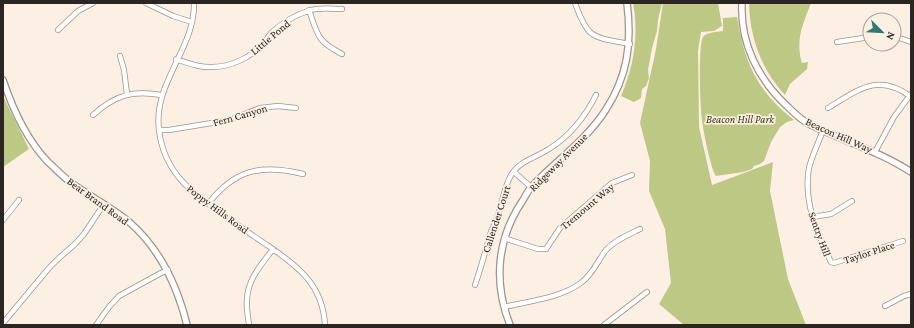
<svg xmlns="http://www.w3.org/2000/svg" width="914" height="328" font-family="'Crimson Pro',serif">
  <rect width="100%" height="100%" fill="#fcf0e4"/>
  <path fill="#bdc884" d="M 633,3 L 662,3 L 658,20 L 657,31 L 652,48 L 648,70 L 649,78 L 646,86 L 642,89 L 641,98 L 634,102 L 621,96 C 634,66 639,35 633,3 Z
    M 663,3 L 718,3 L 722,26 L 714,31 L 701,32 L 698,51 L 699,127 L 712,185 L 773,162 L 770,191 L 788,279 L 806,325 L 684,325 L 659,304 L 671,283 L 665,229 L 649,191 L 650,161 L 640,123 L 656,49 Z
    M 749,3 L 811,3 C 803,24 795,40 802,63 L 808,62 L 807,69 L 790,84 L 785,95 C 761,69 750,38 749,3 Z
    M 737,17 C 744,62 757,91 794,120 L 787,122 L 780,127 L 771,142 L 764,161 L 760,164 L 754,166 L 752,169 L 743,172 L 716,176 C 711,170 703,130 702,120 C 700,108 698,45 703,37 C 707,32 717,32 723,31 L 723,18 Z
    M 3,96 L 29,149 L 3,167 Z"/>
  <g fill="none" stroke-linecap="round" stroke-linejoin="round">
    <defs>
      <path id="minor" d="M 146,3 L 173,16 L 192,22
        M 194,3 C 195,49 153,82 159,130 C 164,173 192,193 225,216 C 239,226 253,236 267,245 C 298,266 323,285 325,325
        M 575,3 C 588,40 593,37 630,44
        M 309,10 C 318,36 317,41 342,54
        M 58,30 L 78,11 L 93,3
        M 894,36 L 911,42
        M 837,42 L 870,37
        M 120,56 L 124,70 L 127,94
        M 176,59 C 188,63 200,68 212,67 C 230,67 250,58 262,45 C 265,42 268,37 271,33 C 281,24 295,15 308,11 C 318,7 331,9 342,9
        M 828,108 C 858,90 878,72 911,97
        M 93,115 C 115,95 133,90 161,95
        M 159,130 L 169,130 L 230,120 L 260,108 L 278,106 L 296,108
        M 823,130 C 819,142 812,155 809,168 C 803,201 817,233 831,262 L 834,263 L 903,241
        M 875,152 L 894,117 L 911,94
        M 514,172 L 531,187
        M 208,204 C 235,169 261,164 303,174
        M 812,217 L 831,214 L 852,201
        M 3,220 L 19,200
        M 504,238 L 538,249 L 546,249 L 560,228 L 612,183 L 632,175
        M 475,285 C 481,268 485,252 490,235 C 492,228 496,222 498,215 C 503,201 504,185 513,172 C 522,160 537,157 549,149 C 570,136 585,117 596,95
        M 885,306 L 904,296 L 911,294
        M 504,307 C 529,301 562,298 582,282 C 593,274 598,260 606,250 C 615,240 628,235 640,229
        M 3,323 L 49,268 L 59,258 L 75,244 L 84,234 L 104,204
        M 96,325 L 109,307 L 119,296 L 161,273 L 168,270
        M 249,325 C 248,316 246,307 247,299 C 248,279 261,265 273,249
        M 604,325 L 647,292"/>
      <path id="tertiary" d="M 742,3 C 740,43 758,79 787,106 C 793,112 801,120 809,124 C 843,141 879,151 911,172
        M 3,80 C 13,110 26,139 48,162 C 56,169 64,178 73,184 C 91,197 111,207 128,221 C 160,248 177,285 187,325
        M 510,325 C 493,282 497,238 523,200 C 526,195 529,189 533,185 C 556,161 587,139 605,111 C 628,76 632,43 627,3"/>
    </defs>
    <use href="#minor" stroke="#9e9388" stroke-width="6"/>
    <use href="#tertiary" stroke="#9e9388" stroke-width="8"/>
    <use href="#minor" stroke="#fff" stroke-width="4.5"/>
    <use href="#tertiary" stroke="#fff" stroke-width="5.5"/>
  </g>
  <g text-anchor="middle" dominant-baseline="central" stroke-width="3.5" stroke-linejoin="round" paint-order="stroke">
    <g font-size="11" fill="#2b2622" stroke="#fcf0e4">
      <text transform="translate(270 37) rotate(-40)">Little Pond</text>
      <text transform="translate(240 115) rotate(-16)">Fern Canyon</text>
      <text transform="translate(839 135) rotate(24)">Beacon Hill Way</text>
      <text transform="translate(558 162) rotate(-45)">Ridgeway Avenue</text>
      <text transform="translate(98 201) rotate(36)">Bear Brand Road</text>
      <text transform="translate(587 206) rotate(-40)">Tremount Way</text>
      <text transform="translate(218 209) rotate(37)">Poppy Hills Road</text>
      <text transform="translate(496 219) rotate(-72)">Callender Court</text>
      <text transform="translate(820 234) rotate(70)">Sentry Hill</text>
      <text transform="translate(869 252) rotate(-18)">Taylor Place</text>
    </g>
    <g font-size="11" font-style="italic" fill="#323611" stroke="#fcf0e4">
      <text x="740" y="119">Beacon Hill Park</text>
    </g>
  </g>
  <rect width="914" height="328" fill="none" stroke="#2b2622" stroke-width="8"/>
  <g transform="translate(882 32) rotate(114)"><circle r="19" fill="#fcf0e4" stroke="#a89f96"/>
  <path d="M0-3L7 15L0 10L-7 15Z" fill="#327970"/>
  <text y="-6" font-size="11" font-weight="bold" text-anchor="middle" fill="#2b2622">N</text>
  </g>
</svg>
